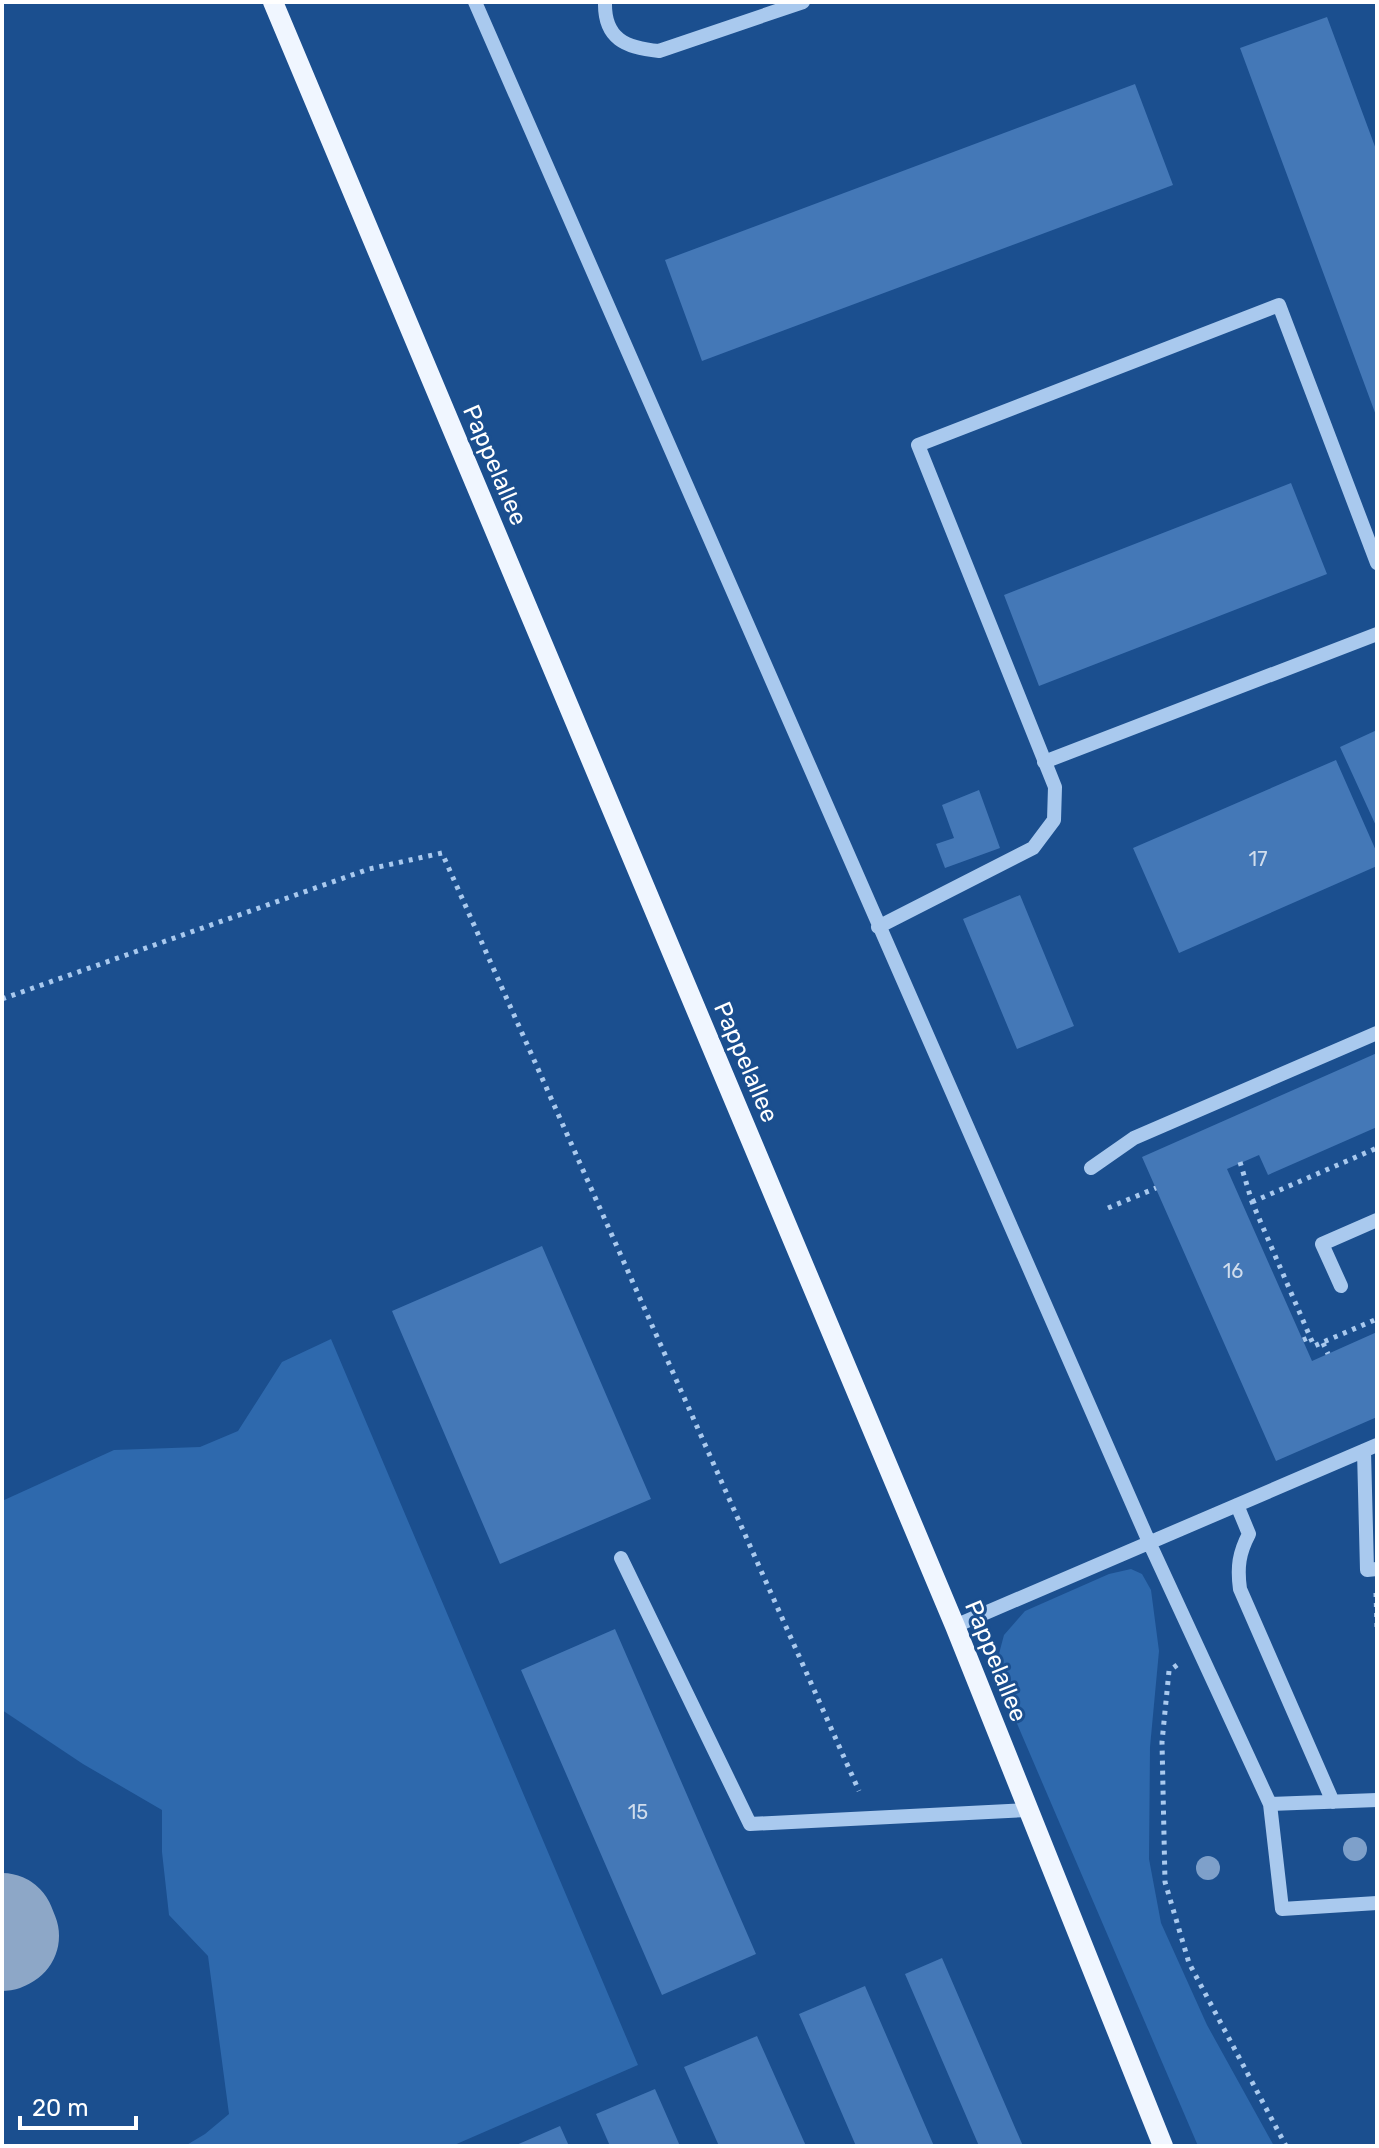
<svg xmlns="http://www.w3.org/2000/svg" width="1379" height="2148" font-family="Rubik,sans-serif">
  <rect width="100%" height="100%" fill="#1b4f8f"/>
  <path fill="#2e69ad" d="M 331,1339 L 638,2065 L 452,2146 L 185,2146 L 205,2134 L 229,2114 L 208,1956 L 169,1915 L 162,1852 L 162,1810 L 83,1764 L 2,1710 L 2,1501 L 114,1450 L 200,1447 L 238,1431 L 282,1362 Z
    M 1131,1569 L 1142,1574 L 1151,1590 L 1159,1651 L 1150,1747 L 1149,1859 L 1161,1923 L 1207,2025 L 1274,2146 L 1198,2146 L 997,1677 L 996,1665 L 1004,1635 L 1025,1611 L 1109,1574 Z"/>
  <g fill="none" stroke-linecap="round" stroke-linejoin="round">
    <path stroke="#8da7c7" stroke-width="106" d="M 2,1926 L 6,1936 L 2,1938"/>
  </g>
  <path fill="#4478b7" d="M 1327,17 L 1377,152 L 1377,418 L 1240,48 Z
    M 1135,84 L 1173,185 L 702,361 L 665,260 Z
    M 1291,483 L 1327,574 L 1039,686 L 1004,595 Z
    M 1377,730 L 1377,828 L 1340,747 Z
    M 1336,760 L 1377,853 L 1377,866 L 1179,953 L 1133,848 Z
    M 979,790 L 1000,848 L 945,868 L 936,844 L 954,838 L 942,805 Z
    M 1020,895 L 1074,1026 L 1017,1049 L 963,919 Z
    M 1377,1053 L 1377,1127 L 1268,1175 L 1259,1155 L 1227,1169 L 1312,1361 L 1377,1332 L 1377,1417 L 1276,1461 L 1142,1157 Z
    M 542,1246 L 651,1499 L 500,1564 L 392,1311 Z
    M 615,1629 L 756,1954 L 662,1995 L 521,1670 Z
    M 942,1958 L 1023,2146 L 979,2146 L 905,1974 Z
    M 865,1986 L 934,2146 L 856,2146 L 799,2014 Z
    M 757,2036 L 806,2146 L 719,2146 L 684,2067 Z
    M 655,2089 L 680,2146 L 610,2146 L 596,2114 Z
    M 560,2126 L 569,2146 L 514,2146 Z"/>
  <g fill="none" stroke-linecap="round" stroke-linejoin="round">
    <path stroke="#a9c9ee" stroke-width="5" stroke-dasharray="4 6" stroke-linecap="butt" d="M 2,999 L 369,869 L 442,853 L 859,1791
      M 1240,1162 L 1252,1202 L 1314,1346 L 1377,1319
      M 1252,1202 L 1377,1148
      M 1108,1208 L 1156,1188
      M 1303,1340 L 1310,1337
      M 1323,1343 L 1328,1354
      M 1376,1593 L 1377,1627
      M 1177,1665 L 1169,1671 L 1162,1742 L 1165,1882 L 1189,1963 L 1286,2146"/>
    <path stroke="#a9c9ee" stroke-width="14" d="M 475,2 L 1149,1542 L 1270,1804 L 1377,1800
      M 605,2 C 604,39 626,48 659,51 L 803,2
      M 1044,762 L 1377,634
      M 878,927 L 1033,848 L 1054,820 L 1055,787 L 918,445 L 1279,305 L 1377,563
      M 1091,1168 L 1134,1138 L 1377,1033
      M 1341,1286 L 1322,1244 L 1377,1220
      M 1364,1451 L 1367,1570 L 1377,1569
      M 1237,1505 L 1249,1534 C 1239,1553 1237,1567 1240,1589 L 1333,1802
      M 621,1558 L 750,1824 L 1027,1810
      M 955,1626 L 1377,1445
      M 1270,1804 L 1282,1909 L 1377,1903"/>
    <path stroke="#f0f6ff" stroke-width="20" d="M 273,2 L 955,1626 L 1163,2146"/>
  </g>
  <g fill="#7ea0ca">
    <circle cx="1355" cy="1849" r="12"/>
    <circle cx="1208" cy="1868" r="12"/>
  </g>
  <g text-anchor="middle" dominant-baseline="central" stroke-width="6" stroke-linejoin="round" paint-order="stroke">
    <g font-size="20" fill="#d0dded">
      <text x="1258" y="859">17</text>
      <text x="1233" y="1271">16</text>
      <text x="638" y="1812">15</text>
    </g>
    <g font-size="24" fill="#fff" stroke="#1b4f8f">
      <text transform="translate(495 465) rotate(67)">Pappelallee</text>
      <text transform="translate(746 1062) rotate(67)">Pappelallee</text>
      <text transform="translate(996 1661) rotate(68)">Pappelallee</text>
    </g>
  </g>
  <rect width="1379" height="2148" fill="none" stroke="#ffffff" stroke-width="8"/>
  <path d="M20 2116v12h116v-12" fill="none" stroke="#ffffff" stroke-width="4"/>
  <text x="32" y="2116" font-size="24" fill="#ffffff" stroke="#1b4f8f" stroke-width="6" paint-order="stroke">20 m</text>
</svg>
